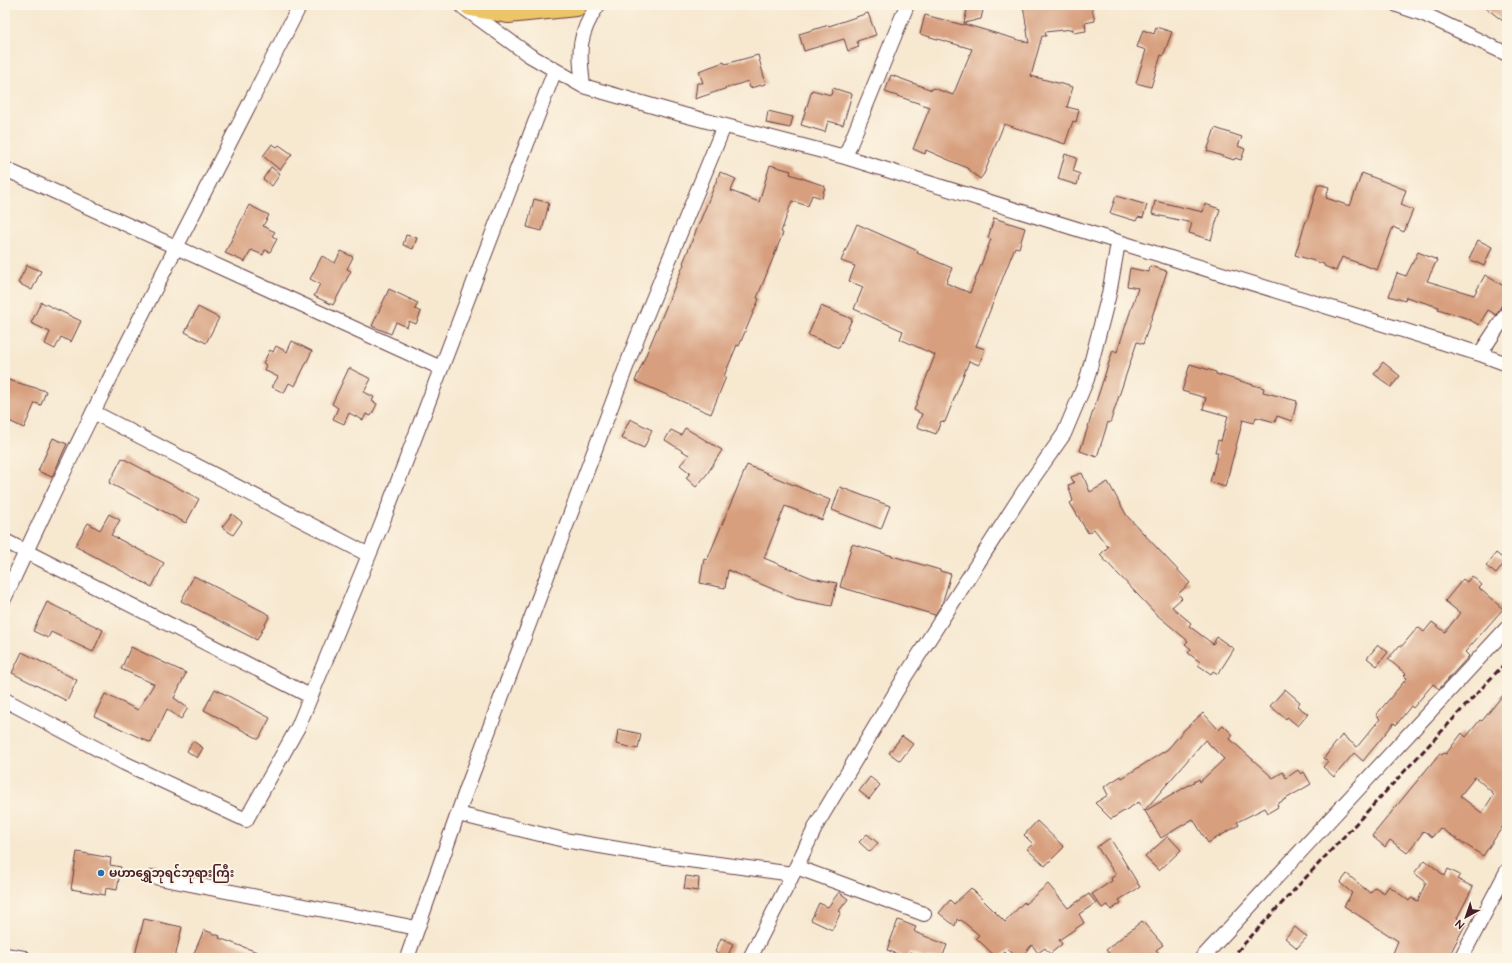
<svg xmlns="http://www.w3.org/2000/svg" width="1512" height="963" font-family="'Architects Daughter','Noto Sans Myanmar',sans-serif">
  <rect width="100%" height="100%" fill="#fcf5e5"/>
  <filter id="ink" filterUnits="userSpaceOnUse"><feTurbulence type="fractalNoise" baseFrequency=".025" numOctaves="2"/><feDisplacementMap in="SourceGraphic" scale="8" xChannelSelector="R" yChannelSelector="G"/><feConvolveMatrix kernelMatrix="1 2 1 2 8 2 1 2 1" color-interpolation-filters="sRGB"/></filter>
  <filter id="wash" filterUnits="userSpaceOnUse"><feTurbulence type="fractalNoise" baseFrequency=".012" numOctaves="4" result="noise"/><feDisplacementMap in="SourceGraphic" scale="16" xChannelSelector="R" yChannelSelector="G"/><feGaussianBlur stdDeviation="0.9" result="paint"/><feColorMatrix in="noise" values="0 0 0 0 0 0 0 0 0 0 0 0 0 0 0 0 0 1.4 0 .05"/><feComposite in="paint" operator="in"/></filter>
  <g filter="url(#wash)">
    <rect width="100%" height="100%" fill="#f7e8d0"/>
    <g id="blocks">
      <path fill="#d79f7e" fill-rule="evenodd" d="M 968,5 L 984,5 L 981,19 L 964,23 Z
        M 1023,5 L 1091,5 L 1095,21 L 1085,23 L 1086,31 L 1073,33 L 1073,29 L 1045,32 L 1046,36 L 1042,36 L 1031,76 L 1073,87 L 1067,107 L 1079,110 L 1076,122 L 1073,121 L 1065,144 L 1004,124 L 984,174 L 980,179 L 967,168 L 926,150 L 925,154 L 913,149 L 930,107 L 885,92 L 891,75 L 932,90 L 933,88 L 953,95 L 972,49 L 920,34 L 925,15 L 963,25 L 964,24 L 1029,43 Z
        M 1482,5 L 1507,5 L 1507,24 Z
        M 868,13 L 876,35 L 857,41 L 859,47 L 848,51 L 844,39 L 804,51 L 799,34 L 829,25 L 829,26 Z
        M 1156,27 L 1172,32 L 1163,56 L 1161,55 L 1151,87 L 1136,83 L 1146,50 L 1137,47 L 1143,30 L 1154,34 Z
        M 758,55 L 766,84 L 750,88 L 748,81 L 695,99 L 697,83 L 703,83 L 699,71 L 724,62 L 725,64 Z
        M 833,88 L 852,94 L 843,125 L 828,121 L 825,132 L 801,125 L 812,90 L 831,95 Z
        M 768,111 L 793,117 L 790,128 L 766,123 Z
        M 1215,128 L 1242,137 L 1238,146 L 1245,149 L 1241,160 L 1235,158 L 1234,160 L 1207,151 Z
        M 272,144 L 277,147 L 279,145 L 292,154 L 280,170 L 263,156 Z
        M 1065,154 L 1077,158 L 1073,171 L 1080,174 L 1077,185 L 1058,179 Z
        M 770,165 L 791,171 L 790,174 L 825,186 L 822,198 L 812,195 L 808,206 L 792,201 L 781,232 L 783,233 L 757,298 L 759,299 L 739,346 L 737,345 L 724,376 L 726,377 L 711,414 L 635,381 L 684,264 L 683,263 L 720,172 L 736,179 L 731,191 L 759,202 Z
        M 271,167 L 280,174 L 272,186 L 263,179 Z
        M 1362,173 L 1406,190 L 1401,205 L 1413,210 L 1404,232 L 1393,227 L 1377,270 L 1342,257 L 1336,271 L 1324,266 L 1324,264 L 1295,255 L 1306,221 L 1307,221 L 1318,184 L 1329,187 L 1326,198 L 1350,206 Z
        M 1116,196 L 1147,205 L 1143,218 L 1138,217 L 1136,221 L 1110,213 Z
        M 534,199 L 549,203 L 542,231 L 527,227 Z
        M 1155,201 L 1203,212 L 1205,204 L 1220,209 L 1211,240 L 1189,233 L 1192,223 L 1152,214 Z
        M 249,205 L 269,215 L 263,226 L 275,232 L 272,236 L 277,239 L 270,252 L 265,250 L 263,255 L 251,250 L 245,262 L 225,253 Z
        M 994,218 L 1025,228 L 1019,248 L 1015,247 L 976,346 L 985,349 L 979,365 L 969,361 L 945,422 L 941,421 L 936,434 L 917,427 L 922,414 L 914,410 L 935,355 L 900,339 L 903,331 L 854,309 L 863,287 L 849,281 L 855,266 L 841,261 L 857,224 L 918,251 L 917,253 L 952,268 L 946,283 L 970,293 L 991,239 L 988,238 Z
        M 406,235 L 417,238 L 413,249 L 403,245 Z
        M 1478,240 L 1492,247 L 1484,266 L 1469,259 Z
        M 341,251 L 353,257 L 347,269 L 351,271 L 333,305 L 314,296 L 320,284 L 310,279 L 322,256 L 335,263 Z
        M 1418,252 L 1437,260 L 1427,281 L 1474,295 L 1485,275 L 1507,288 L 1507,296 L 1496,315 L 1488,310 L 1479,325 L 1466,318 L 1438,309 L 1439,307 L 1406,297 L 1405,301 L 1389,296 L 1397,273 L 1406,276 Z
        M 27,265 L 41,271 L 32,290 L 18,283 Z
        M 1150,266 L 1167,271 L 1143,344 L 1137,342 L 1110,423 L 1108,422 L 1097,457 L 1080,451 L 1113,350 L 1117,352 L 1138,288 L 1127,286 L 1130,268 L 1149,272 Z
        M 389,289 L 418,303 L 415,309 L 421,312 L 416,324 L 409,321 L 407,327 L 396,322 L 391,334 L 372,326 Z
        M 41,302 L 81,321 L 71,342 L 61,337 L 55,349 L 45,344 L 50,332 L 31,323 Z
        M 821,306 L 852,319 L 839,348 L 808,335 Z
        M 198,307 L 219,318 L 206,343 L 185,332 Z
        M 292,341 L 312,351 L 295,386 L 289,383 L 284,393 L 272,387 L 278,377 L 264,370 L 266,365 L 263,363 L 270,350 L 273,352 L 276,346 L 287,352 Z
        M 1383,362 L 1400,376 L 1391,387 L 1374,374 Z
        M 1190,364 L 1216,372 L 1216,374 L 1264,388 L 1263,392 L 1297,401 L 1292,421 L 1277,416 L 1275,422 L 1256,417 L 1254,423 L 1243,420 L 1225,487 L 1210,482 L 1218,452 L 1215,452 L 1218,440 L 1221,441 L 1228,416 L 1203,409 L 1206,398 L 1182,391 Z
        M 349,368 L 371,379 L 364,392 L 374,397 L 372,401 L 377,404 L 371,416 L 366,414 L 363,420 L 349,413 L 344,424 L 333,419 L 338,408 L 332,404 Z
        M 5,379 L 46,391 L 41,405 L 35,403 L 24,428 L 5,419 Z
        M 630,419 L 652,430 L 644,448 L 621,438 Z
        M 685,428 L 722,450 L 707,474 L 696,487 L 686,478 L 690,473 L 680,465 L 689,455 L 665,440 L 671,430 L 681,435 Z
        M 53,438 L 67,444 L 52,477 L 38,471 Z
        M 122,458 L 199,499 L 186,523 L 109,483 Z
        M 747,465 L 767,473 L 767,474 L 830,500 L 822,520 L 785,506 L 764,558 L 812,578 L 837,583 L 832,606 L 796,599 L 728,570 L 725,588 L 700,583 L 704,559 L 707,560 Z
        M 1082,473 L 1090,492 L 1108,482 L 1127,516 L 1190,583 L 1178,594 L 1182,598 L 1172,607 L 1191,623 L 1189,626 L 1213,644 L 1217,637 L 1234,649 L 1218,674 L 1213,671 L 1211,674 L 1198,665 L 1200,662 L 1188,653 L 1191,649 L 1185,644 L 1188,641 L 1156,614 L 1100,555 L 1108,547 L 1094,529 L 1088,533 L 1070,503 L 1073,501 L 1068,485 L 1074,483 L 1071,477 Z
        M 840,487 L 890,506 L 881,529 L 832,510 Z
        M 109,514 L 120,520 L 111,535 L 164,563 L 152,587 L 75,546 L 88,523 L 100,530 Z
        M 232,514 L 242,522 L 233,535 L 222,527 Z
        M 852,544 L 940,570 L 940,571 L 951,574 L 942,604 L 935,615 L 840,587 Z
        M 1496,553 L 1506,561 L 1496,574 L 1486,566 Z
        M 194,576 L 270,615 L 257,640 L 181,601 Z
        M 1472,576 L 1482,585 L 1479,588 L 1503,609 L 1465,652 L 1469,656 L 1439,689 L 1433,684 L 1413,708 L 1411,706 L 1396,725 L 1394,723 L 1363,761 L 1354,753 L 1334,777 L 1323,767 L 1328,761 L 1324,758 L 1342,735 L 1357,747 L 1380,719 L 1376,715 L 1407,678 L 1404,676 L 1406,674 L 1388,659 L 1400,645 L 1402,646 L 1418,627 L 1424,632 L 1432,622 L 1445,632 L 1460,613 L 1445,601 L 1463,579 L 1467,582 Z
        M 47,602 L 103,630 L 93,652 L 51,632 L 48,638 L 33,631 Z
        M 1378,645 L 1388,652 L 1377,666 L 1367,658 Z
        M 131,647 L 186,673 L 174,698 L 188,708 L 181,719 L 167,709 L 151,743 L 94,716 L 105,694 L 138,710 L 154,684 L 121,669 Z
        M 22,652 L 77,680 L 67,701 L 12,673 Z
        M 215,689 L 270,718 L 259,739 L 204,710 Z
        M 1285,689 L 1300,702 L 1297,706 L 1308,714 L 1298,726 L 1287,717 L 1286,719 L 1270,706 Z
        M 1507,690 L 1507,820 L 1483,856 L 1440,828 L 1432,837 L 1424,831 L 1407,853 L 1390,840 L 1385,847 L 1372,836 L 1440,753 L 1442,755 L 1444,753 L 1446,754 L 1462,733 L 1466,737 L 1480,720 L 1482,721 ZM 1475,777 L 1494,794 L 1482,813 L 1460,796 Z
        M 1203,713 L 1219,730 L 1223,725 L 1233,735 L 1230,739 L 1273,778 L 1283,772 L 1286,778 L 1298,770 L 1301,774 L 1304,772 L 1311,784 L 1277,804 L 1278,807 L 1268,813 L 1265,808 L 1237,822 L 1239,825 L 1208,843 L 1193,819 L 1161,838 L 1145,811 L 1199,779 L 1200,782 L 1224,759 L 1205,740 L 1144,811 L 1139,802 L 1111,819 L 1095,803 L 1108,795 L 1104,787 L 1121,776 L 1122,778 L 1168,749 L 1184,730 Z
        M 618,729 L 641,734 L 638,749 L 616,744 Z
        M 902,736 L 913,744 L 900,761 L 889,753 Z
        M 193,741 L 203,748 L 197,758 L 187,751 Z
        M 870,777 L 880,785 L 869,799 L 859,791 Z
        M 1037,821 L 1064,847 L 1045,866 L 1027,849 L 1033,844 L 1024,835 Z
        M 867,834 L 878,843 L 870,852 L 859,842 Z
        M 1168,836 L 1181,850 L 1159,871 L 1145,857 Z
        M 1110,838 L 1140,887 L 1119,900 L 1121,903 L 1111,910 L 1108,905 L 1102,908 L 1092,894 L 1112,881 L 1111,878 L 1116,875 L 1097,847 Z
        M 77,852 L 111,858 L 110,865 L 121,867 L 117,890 L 106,888 L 105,895 L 71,889 Z
        M 1425,860 L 1445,876 L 1448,869 L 1460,875 L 1457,879 L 1473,887 L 1457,918 L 1466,923 L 1448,958 L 1391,958 L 1398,941 L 1344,906 L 1352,893 L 1340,883 L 1347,874 L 1370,893 L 1375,887 L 1384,893 L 1389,886 L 1409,901 L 1411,898 L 1418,901 L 1426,882 L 1414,873 Z
        M 686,876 L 699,878 L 698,891 L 684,889 Z
        M 1048,884 L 1068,908 L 1089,894 L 1096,903 L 1079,914 L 1084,923 L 1059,940 L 1062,944 L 1050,954 L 1045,948 L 1038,953 L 1032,945 L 1020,958 L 1017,958 L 1008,949 L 999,958 L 997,958 L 976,938 L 979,935 L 961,920 L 959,921 L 957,919 L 955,926 L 939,913 L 950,900 L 954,904 L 971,888 L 1005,922 L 1024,902 L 1025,904 Z
        M 839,892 L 848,899 L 839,911 L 841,912 L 832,930 L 811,920 L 819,903 L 828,907 Z
        M 144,919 L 182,927 L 175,958 L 148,958 L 135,955 Z
        M 898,920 L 916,927 L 914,931 L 917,933 L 947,945 L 942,958 L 924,958 L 910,952 L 908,958 L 887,950 Z
        M 1142,921 L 1163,945 L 1156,950 L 1163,958 L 1113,958 L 1106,950 Z
        M 1295,927 L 1307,937 L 1297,948 L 1285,938 Z
        M 204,930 L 220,936 L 219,938 L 271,957 L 270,958 L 192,958 Z
        M 721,938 L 733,944 L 727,958 L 715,952 Z"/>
    </g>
  </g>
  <g filter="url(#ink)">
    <use href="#blocks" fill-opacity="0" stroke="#643d44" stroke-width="1"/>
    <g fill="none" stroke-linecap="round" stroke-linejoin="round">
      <defs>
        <path id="street" d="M 1397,5 L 1426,15 L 1507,54
          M 463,7 L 529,55 L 583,86 L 684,115 L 845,157 L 1480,354 L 1507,364
          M 583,86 C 579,51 577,36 598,5
          M 845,157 L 907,5
          M 5,169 L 441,368
          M 1480,354 L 1507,313
          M 93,412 L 369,555
          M 5,541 L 310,696
          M 5,597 C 97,396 200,202 300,5
          M 5,700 L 124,763 L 246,820 L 298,727 L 381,526 L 555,70
          M 458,814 L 564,840 L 666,857 L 793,874
          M 796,867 L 924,914
          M 154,877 L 417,928
          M 5,955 L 24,958
          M 407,958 L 467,788 L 637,338 L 724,126
          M 750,958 L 788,884 L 817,824 L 906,675 L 1024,491 L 1064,434 L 1087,379 L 1109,294 L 1118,243
          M 1202,958 L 1507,628
          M 1461,958 L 1507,871"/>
        <path id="highway" d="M 471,5 L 508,12 L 576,5"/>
      </defs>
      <use href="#street" stroke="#643d44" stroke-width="16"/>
      <use href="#highway" stroke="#643d44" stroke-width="24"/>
      <use href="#street" stroke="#fff" stroke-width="14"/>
      <use href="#highway" stroke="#edc569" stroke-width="22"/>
      <path stroke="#4a1f2b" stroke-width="3" stroke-dasharray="6 3" stroke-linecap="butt" d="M 1231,958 L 1507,661"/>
    </g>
  </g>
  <circle fill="#1f6fb2" stroke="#fcf5e5" stroke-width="1.5" cx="101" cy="873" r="4"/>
  <g text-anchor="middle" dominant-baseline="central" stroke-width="4" stroke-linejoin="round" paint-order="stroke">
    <g font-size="12" font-weight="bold" fill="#4a1f2b" stroke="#fcf5e5" text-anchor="start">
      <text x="109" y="873">မဟာရွှေဘုရင်ဘုရားကြီး</text>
    </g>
  </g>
  <rect width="1512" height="963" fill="none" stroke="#fcf5e5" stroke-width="20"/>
  <g transform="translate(1466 917) rotate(220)" stroke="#fcf5e5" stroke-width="3" paint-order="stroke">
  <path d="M0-3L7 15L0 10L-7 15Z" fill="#4a1f2b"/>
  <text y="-6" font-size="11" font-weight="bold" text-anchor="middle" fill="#4a1f2b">N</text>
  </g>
</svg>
